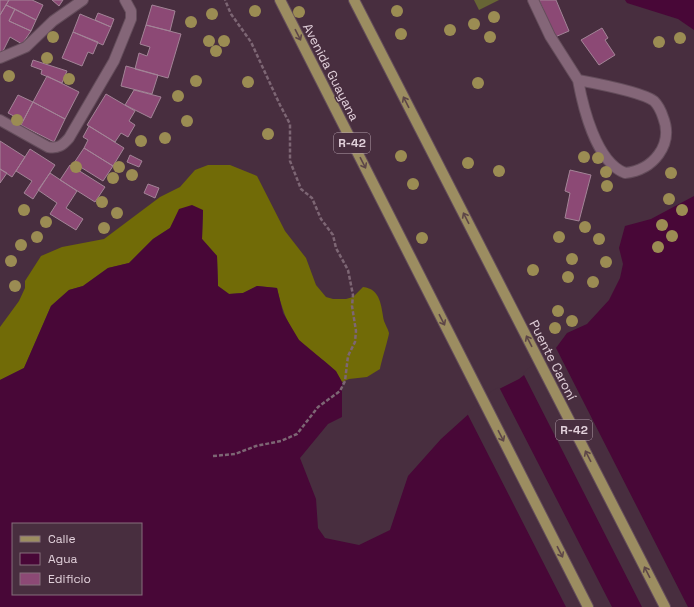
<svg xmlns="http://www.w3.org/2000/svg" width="694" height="607" font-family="'Space Grotesk',sans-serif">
  <rect width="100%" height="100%" fill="#482e3f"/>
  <path fill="#676535" d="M 474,0 L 499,0 L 479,10 Z"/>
  <path fill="#716b07" d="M 208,165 L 230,165 L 257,176 L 285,231 L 306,258 L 316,285 L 326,297 L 333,299 L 346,299 L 353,297 L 363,287 C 381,289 381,306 384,321 C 385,324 388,329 389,333 C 389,336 381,363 380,369 L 367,377 L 349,379 L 342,382 C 331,360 312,356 298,339 C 287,324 281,306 277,288 L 257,286 L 243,293 L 229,294 L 218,286 L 217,256 L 202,239 L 203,210 L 180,209 L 170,228 L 153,239 L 129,263 L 108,268 L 83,286 L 69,290 L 51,306 L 24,368 L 0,380 L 0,327 L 19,301 L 25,288 L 25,281 L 41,256 L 62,247 L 104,239 L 160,197 L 180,187 L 195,170 Z"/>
  <path fill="#480737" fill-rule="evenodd" d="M 625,0 L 694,0 L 694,30 L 678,19 L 627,3 Z
    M 694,196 L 694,607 L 0,607 L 0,380 L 24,368 L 51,306 L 69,290 L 83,286 L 108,268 L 129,263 L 153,239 L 170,228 L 179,209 L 192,205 L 203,210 L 202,239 L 217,256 L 218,286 L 229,294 L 243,293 L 257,286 L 277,288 L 283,313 L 299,340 L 336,371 L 342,382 L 342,417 L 328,424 L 300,458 L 316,499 L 318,528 L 325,538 L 359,545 L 390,530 L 408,476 L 441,439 L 493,392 L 519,379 L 553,352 L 567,333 L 587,324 L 609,300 L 620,278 L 623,264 L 619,248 L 625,226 L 651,219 ZM 13,524 L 141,524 L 141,594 L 13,594 Z"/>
  <path fill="#482e3f" d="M 555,346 L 688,607 L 642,607 L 523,373 Z
    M 499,387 L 612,607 L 566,607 L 467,413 L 492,391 Z"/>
  <path fill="#8c4975" stroke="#a38497" d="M 0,0 L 9,0 L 0,15 Z
    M 9,0 L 32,0 L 43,5 L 36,20 L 6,5 Z
    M 52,0 L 63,0 L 59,6 Z
    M 539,0 L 556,0 L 569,31 L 555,37 Z
    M 6,5 L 15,9 L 9,21 L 31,31 L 22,44 L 10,37 L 3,51 L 0,53 L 0,15 Z
    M 152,5 L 175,11 L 170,31 L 146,25 Z
    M 15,9 L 36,20 L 31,31 L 9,21 Z
    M 98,13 L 114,19 L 111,27 L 95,20 Z
    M 80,14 L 111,27 L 103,45 L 73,32 Z
    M 146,25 L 181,34 L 168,78 L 135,69 L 139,53 L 147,56 L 150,47 L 140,44 Z
    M 602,28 L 608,38 L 605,40 L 615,55 L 599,65 L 581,40 Z
    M 73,32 L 98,42 L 93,54 L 88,52 L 82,66 L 62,58 Z
    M 33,60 L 67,71 L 62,83 L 41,74 L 42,70 L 31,66 Z
    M 126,66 L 158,75 L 152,94 L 121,86 Z
    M 47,76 L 79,92 L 65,119 L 33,102 Z
    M 134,90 L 161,97 L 151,118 L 125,105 Z
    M 106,94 L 135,111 L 129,121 L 135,125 L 128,137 L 121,133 L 115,142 L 87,125 Z
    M 18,95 L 33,102 L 23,121 L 8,113 Z
    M 33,102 L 65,119 L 54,142 L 21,125 Z
    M 89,126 L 124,148 L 113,166 L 84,148 L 88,140 L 83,137 Z
    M 0,141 L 25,157 L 12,177 L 0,169 Z
    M 84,148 L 113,166 L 103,181 L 74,163 Z
    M 30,149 L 55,165 L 33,199 L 24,193 L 32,181 L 16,171 Z
    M 130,155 L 142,161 L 139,167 L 127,162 Z
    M 70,165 L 105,187 L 95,202 L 60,180 Z
    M 0,169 L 7,173 L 0,183 Z
    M 570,170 L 591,175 L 579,221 L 565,218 L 570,193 L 565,191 Z
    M 50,173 L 77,191 L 66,208 L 83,219 L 76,230 L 50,214 L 57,203 L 38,190 Z
    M 148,184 L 159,188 L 155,198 L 144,193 Z"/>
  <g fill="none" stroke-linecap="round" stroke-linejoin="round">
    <defs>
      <path id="street" d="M 533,0 L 550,36 L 578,80
        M 0,58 L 26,47 L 53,21 L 83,0
        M 578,80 C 594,83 642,92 654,101 C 658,105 661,111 663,117 C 674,145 653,170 625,173 C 596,162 583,107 578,80 Z
        M 0,120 L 48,147 C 58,149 63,145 69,138 L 114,61 L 131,19 L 131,11 L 125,0"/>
      <path id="primary" d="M 280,0 L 588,607
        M 354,0 L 665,607"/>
    </defs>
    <use href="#street" stroke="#644d5b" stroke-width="12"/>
    <use href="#primary" stroke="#644d5b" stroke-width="12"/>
    <path stroke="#7d6674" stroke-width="2.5" stroke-dasharray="4 2" stroke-linecap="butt" d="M 213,456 L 235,454 L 256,446 L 281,441 L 297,434 L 318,407 L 340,391 L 345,381 L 348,356 L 355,342 L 356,331 L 352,306 L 353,295 L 348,270 L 336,248 L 333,235 L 321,219 L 312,198 L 301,189 L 290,161 L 290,124 L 280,105 L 251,42 L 231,14 L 225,0"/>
    <use href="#street" stroke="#846678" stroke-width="10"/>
    <use href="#primary" stroke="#9c8d61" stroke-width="10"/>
  </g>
  <g fill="#9b8c53">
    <circle cx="255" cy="11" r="6"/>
    <circle cx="397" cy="11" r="6"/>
    <circle cx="299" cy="12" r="6"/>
    <circle cx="212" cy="14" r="6"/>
    <circle cx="494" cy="17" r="6"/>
    <circle cx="191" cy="22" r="6"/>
    <circle cx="474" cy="24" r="6"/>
    <circle cx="450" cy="30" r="6"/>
    <circle cx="401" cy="34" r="6"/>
    <circle cx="53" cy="37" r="6"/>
    <circle cx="490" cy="37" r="6"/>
    <circle cx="680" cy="38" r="6"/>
    <circle cx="209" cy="41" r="6"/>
    <circle cx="224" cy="41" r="6"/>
    <circle cx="659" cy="42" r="6"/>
    <circle cx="216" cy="51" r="6"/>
    <circle cx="47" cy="58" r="6"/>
    <circle cx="9" cy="76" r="6"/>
    <circle cx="69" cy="79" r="6"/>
    <circle cx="196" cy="81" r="6"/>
    <circle cx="248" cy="82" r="6"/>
    <circle cx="478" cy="83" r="6"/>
    <circle cx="178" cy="96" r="6"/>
    <circle cx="17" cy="120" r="6"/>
    <circle cx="187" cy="121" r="6"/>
    <circle cx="268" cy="134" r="6"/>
    <circle cx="165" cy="138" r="6"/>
    <circle cx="141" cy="141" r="6"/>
    <circle cx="401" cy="156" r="6"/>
    <circle cx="584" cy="157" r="6"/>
    <circle cx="598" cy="158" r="6"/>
    <circle cx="468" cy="163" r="6"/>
    <circle cx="76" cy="167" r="6"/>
    <circle cx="119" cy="167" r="6"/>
    <circle cx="499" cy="171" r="6"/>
    <circle cx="606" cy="172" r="6"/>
    <circle cx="671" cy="173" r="6"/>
    <circle cx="132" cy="175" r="6"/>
    <circle cx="113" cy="178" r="6"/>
    <circle cx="413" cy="184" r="6"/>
    <circle cx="607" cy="186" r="6"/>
    <circle cx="669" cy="199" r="6"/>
    <circle cx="102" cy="202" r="6"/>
    <circle cx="24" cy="210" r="6"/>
    <circle cx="682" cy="210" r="6"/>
    <circle cx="117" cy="213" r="6"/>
    <circle cx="46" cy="222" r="6"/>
    <circle cx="662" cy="225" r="6"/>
    <circle cx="585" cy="227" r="6"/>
    <circle cx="104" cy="228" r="6"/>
    <circle cx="672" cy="236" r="6"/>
    <circle cx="37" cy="237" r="6"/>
    <circle cx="559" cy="237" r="6"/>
    <circle cx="422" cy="238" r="6"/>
    <circle cx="599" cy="239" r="6"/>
    <circle cx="21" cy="245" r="6"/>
    <circle cx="658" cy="247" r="6"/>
    <circle cx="572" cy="259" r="6"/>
    <circle cx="11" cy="261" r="6"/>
    <circle cx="606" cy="262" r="6"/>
    <circle cx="533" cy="270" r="6"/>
    <circle cx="568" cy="277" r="6"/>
    <circle cx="593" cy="282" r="6"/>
    <circle cx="15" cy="286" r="6"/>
    <circle cx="558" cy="311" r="6"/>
    <circle cx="572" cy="321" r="6"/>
    <circle cx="555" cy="328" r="6"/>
  </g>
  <defs><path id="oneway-shaft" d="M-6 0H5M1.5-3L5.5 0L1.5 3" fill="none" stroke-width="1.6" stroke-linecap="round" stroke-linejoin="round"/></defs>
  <g stroke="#5d4648">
    <use href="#oneway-shaft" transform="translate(298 35) rotate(63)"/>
    <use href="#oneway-shaft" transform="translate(406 102) rotate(-117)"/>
    <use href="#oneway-shaft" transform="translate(363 163) rotate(63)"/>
    <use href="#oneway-shaft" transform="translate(466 218) rotate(-117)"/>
    <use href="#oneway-shaft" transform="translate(442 320) rotate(63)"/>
    <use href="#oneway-shaft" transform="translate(529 341) rotate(-117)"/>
    <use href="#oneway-shaft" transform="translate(501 436) rotate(63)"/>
    <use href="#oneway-shaft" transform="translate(588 456) rotate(-117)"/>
    <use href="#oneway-shaft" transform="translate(560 552) rotate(63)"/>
    <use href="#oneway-shaft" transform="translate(647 572) rotate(-117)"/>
  </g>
  <g text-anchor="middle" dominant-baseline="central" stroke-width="3" stroke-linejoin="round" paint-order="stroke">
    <g fill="#482e3f" stroke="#b39fac" stroke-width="1">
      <rect x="334" y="133" width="36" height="20" rx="3"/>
      <rect x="556" y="420" width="36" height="20" rx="3"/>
    </g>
    <g font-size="12" font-weight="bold" fill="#e1d0da">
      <text x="352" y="143">R-42</text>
      <text x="574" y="430">R-42</text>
    </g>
    <g font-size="13" fill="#e1d0da" stroke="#482e3f">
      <text transform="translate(331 72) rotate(63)">Avenida Guayana</text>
      <text transform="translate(553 360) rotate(63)">Puente Caroní</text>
    </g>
  </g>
  <rect x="12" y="523" width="130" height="72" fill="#482e3f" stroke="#856f7d"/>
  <rect x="20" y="536" width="20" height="6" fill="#9c8d61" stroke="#856f7d"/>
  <text x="48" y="543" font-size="12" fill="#e1d0da">Calle</text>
  <rect x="20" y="553" width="20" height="12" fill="#480737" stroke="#856f7d"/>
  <text x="48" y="563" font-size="12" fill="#e1d0da">Agua</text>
  <rect x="20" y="573" width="20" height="12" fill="#8c4975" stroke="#856f7d"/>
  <text x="48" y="583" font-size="12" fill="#e1d0da">Edificio</text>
</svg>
